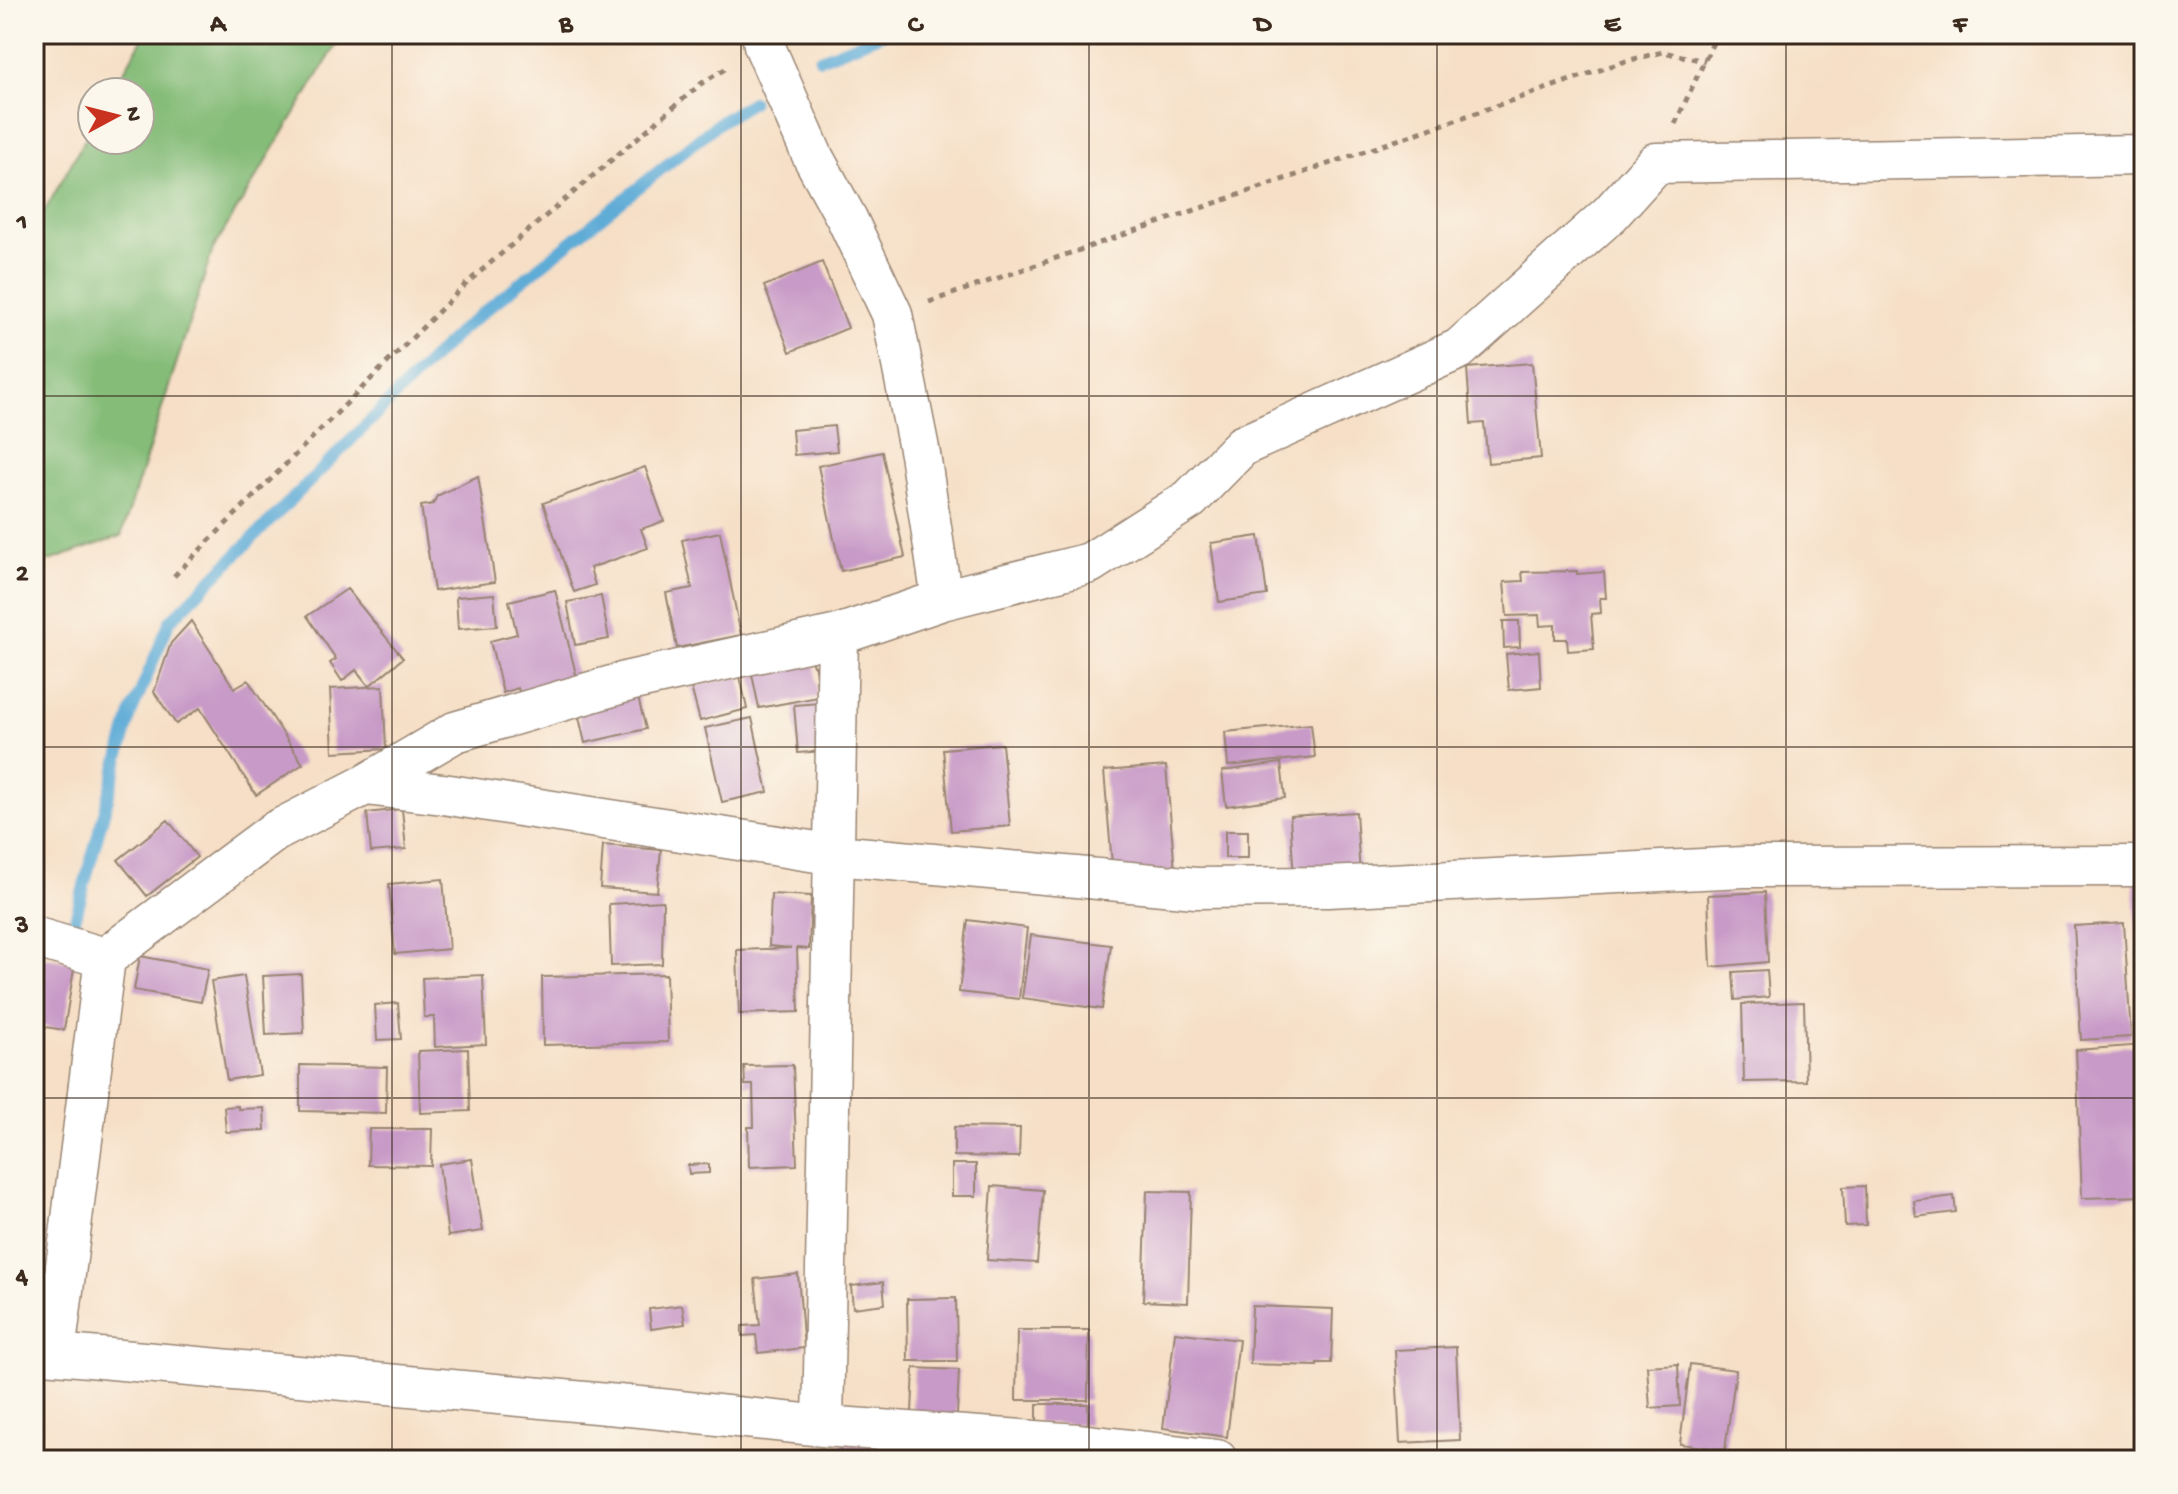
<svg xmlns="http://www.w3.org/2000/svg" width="2178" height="1494" font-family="'Gochi Hand',sans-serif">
  <rect width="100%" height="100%" fill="#fbf7ec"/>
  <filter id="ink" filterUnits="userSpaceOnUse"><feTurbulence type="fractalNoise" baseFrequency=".0125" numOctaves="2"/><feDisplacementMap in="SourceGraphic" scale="16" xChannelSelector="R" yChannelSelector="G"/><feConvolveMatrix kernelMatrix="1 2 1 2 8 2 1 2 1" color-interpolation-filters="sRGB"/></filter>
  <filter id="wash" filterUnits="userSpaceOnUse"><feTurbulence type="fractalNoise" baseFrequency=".006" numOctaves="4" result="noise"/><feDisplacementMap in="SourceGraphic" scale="32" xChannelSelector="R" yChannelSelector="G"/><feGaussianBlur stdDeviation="1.8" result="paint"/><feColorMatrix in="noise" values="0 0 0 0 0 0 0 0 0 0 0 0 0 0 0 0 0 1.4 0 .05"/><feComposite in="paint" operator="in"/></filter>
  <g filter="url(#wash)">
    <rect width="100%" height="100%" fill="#f6dfc6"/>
    <path fill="#84bc78" stroke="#60734b" stroke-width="2" d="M 145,34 L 343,34 L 213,249 L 121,536 L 34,566 L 34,230 L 92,127 L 92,140 L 140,140 L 140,92 L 112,92 Z"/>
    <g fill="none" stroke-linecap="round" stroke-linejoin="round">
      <path stroke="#5eacd7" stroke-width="12" d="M 820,59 L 882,34
        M 75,919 L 131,714 L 170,621 L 461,330 L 720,122 L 752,102"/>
    </g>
    <g id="blocks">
      <path fill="#c89ac7" d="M 822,262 L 848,328 L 790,352 L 764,286 Z
        M 1532,363 L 1541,458 L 1488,463 L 1484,423 L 1471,424 L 1467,368 Z
        M 834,426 L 837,451 L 794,455 L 792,430 Z
        M 882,452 L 905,557 L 841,571 L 818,466 Z
        M 645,467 L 664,521 L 641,529 L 648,548 L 590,568 L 595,585 L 574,592 L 543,503 Z
        M 478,476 L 495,582 L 434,591 L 421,506 L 433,504 L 437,496 Z
        M 720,532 L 741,635 L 677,648 L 666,593 L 692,588 L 682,540 Z
        M 1259,536 L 1267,595 L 1219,602 L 1211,543 Z
        M 1577,571 L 1577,574 L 1604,572 L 1606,598 L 1600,598 L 1601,613 L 1591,614 L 1594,649 L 1568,651 L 1567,639 L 1555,639 L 1555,625 L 1540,626 L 1539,615 L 1507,616 L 1504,582 L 1523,581 L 1522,572 Z
        M 347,589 L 403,658 L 369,686 L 356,670 L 342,681 L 330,663 L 336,659 L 307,616 Z
        M 555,590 L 578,682 L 521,697 L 518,688 L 503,693 L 490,641 L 517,634 L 509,601 Z
        M 494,594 L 497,626 L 458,629 L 456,597 Z
        M 601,596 L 609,639 L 575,645 L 567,602 Z
        M 191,621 L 234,688 L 248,680 L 303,764 L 256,795 L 200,708 L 176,724 L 154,692 L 171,643 Z
        M 1503,621 L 1519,621 L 1520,647 L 1504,648 Z
        M 802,651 L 815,667 L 818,697 L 759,708 L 749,660 Z
        M 1539,651 L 1541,687 L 1509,690 L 1506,654 Z
        M 740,676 L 747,709 L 700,721 L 691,687 Z
        M 383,686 L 386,749 L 333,752 L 330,689 Z
        M 636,690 L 646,729 L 585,743 L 576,704 Z
        M 820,703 L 824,751 L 798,753 L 794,705 Z
        M 752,718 L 768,792 L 722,802 L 705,728 Z
        M 1311,724 L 1315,757 L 1228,766 L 1225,732 Z
        M 1002,744 L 1010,826 L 951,831 L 943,749 Z
        M 1281,763 L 1285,798 L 1226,806 L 1222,771 Z
        M 1166,766 L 1175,871 L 1113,876 L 1104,771 Z
        M 402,809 L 406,849 L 371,852 L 367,813 Z
        M 1356,812 L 1360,876 L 1294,880 L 1290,816 Z
        M 168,820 L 197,857 L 147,896 L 118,860 Z
        M 1225,831 L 1248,831 L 1248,858 L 1225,858 Z
        M 603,845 L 661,850 L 657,892 L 600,888 Z
        M 443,879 L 449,949 L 395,954 L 389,884 Z
        M 2134,883 L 2144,883 L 2144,1032 L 2141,1032 Z
        M 1765,892 L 1768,962 L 1711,967 L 1708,895 Z
        M 771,894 L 811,896 L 809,949 L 797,948 L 799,1012 L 739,1014 L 737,950 L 791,948 L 769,946 Z
        M 663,901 L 662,964 L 611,966 L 609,904 Z
        M 968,920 L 1027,928 L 1019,999 L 959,992 Z
        M 2124,923 L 2131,1037 L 2081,1040 L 2074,926 Z
        M 1031,935 L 1111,945 L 1102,1009 L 1022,998 Z
        M 34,956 L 75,963 L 64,1030 L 34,1025 Z
        M 140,956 L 208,969 L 201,1002 L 134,990 Z
        M 1767,970 L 1769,997 L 1735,1000 L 1733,972 Z
        M 301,974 L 304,1033 L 266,1035 L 263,976 Z
        M 666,974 L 668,1042 L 543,1045 L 542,977 Z
        M 483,975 L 486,1044 L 435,1047 L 434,1017 L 424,1017 L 422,978 Z
        M 244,976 L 260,1075 L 227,1080 L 211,981 Z
        M 1804,1002 L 1806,1081 L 1744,1082 L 1742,1004 Z
        M 398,1003 L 401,1039 L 377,1040 L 375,1005 Z
        M 2144,1045 L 2144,1196 L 2082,1198 L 2076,1050 Z
        M 468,1049 L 470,1111 L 420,1113 L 418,1051 Z
        M 300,1065 L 387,1067 L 386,1113 L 300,1111 Z
        M 793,1065 L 797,1165 L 749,1167 L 748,1127 L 754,1127 L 753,1085 L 745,1085 L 744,1066 Z
        M 238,1106 L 238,1109 L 264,1108 L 265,1130 L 226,1132 L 224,1107 Z
        M 954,1127 L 1020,1128 L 1019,1157 L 954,1156 Z
        M 369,1129 L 432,1129 L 431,1166 L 368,1165 Z
        M 472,1159 L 483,1231 L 448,1236 L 439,1164 Z
        M 709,1164 L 709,1173 L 689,1174 L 688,1165 Z
        M 952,1164 L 976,1164 L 976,1196 L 952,1196 Z
        M 992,1186 L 1043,1190 L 1037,1263 L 987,1260 Z
        M 1865,1186 L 1866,1225 L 1845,1226 L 1843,1187 Z
        M 1147,1191 L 1191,1192 L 1188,1303 L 1143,1301 Z
        M 1954,1196 L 1956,1212 L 1916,1217 L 1914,1201 Z
        M 798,1274 L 804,1348 L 758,1353 L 756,1335 L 742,1336 L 742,1326 L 760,1325 L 755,1279 Z
        M 883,1282 L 885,1304 L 853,1308 L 851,1286 Z
        M 956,1298 L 957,1361 L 908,1361 L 907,1299 Z
        M 682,1305 L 685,1324 L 651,1329 L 649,1309 Z
        M 1252,1306 L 1333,1309 L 1331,1363 L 1317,1363 L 1317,1366 L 1250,1364 Z
        M 1017,1330 L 1089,1330 L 1088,1400 L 1016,1400 Z
        M 1175,1332 L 1239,1340 L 1227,1437 L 1163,1428 Z
        M 1456,1347 L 1460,1440 L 1400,1443 L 1395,1350 Z
        M 1678,1364 L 1680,1406 L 1650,1408 L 1647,1366 Z
        M 1690,1364 L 1736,1370 L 1725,1450 L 1680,1444 Z
        M 914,1368 L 959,1370 L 957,1415 L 912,1413 Z
        M 1037,1404 L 1088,1404 L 1088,1424 L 1037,1423 Z
        M 841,1443 L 951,1451 L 950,1460 L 839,1460 Z"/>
    </g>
  </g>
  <g filter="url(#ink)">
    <use href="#blocks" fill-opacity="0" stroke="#988472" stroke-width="2"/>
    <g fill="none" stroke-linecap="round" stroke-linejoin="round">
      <defs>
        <path id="minor" d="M 762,34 L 764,45 L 813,157 L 847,219 L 892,314 L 920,454 L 942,600
          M 365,785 L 443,794 L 836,855 L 1196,888 L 1328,887 L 1744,867 L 2144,866
          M 34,937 L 105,958 L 274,832 L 365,785 L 455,732 L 629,681 L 838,635 L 942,600 L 1090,563 L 1190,499 L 1242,446 L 1459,349 L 1610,214 L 1656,163 L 2144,155
          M 34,1352 L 651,1408 L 823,1426 L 1079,1444 L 1217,1460
          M 55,1353 L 105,958
          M 823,1426 L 838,635"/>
      </defs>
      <use href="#minor" stroke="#988472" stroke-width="43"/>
      <path stroke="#988472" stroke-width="5" stroke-dasharray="6 6" stroke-linecap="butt" d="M 1675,124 L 1717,34
        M 929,302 L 1626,61 L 1663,52 L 1705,61
        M 174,576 L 468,282 L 702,83 L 730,66"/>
      <use href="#minor" stroke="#fff" stroke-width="40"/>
    </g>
  </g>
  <path fill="none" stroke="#3b2a1e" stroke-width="2" stroke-opacity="0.55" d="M 392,34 L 392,1460M 741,34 L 741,1460M 1089,34 L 1089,1460M 1437,34 L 1437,1460M 1786,34 L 1786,1460M 34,396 L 2144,396M 34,747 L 2144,747M 34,1098 L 2144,1098"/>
  <rect width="2178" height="1494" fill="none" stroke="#fbf7ec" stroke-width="88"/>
  <g transform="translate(116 116) rotate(83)"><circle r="38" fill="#fbf7ec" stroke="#aea59a" stroke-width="2"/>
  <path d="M0-6L14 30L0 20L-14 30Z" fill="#c8321e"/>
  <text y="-12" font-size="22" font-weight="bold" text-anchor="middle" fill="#3b2a1e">N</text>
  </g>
  <rect x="44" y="44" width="2090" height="1406" fill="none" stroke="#3b2a1e" stroke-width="3"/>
  <g font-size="26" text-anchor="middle" font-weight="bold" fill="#3b2a1e">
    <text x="218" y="31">A</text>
    <text x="566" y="31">B</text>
    <text x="915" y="31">C</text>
    <text x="1263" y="31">D</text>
    <text x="1612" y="31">E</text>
    <text x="1960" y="31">F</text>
    <text x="22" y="229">1</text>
    <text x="22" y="580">2</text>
    <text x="22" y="932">3</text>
    <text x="22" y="1283">4</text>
  </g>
</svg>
